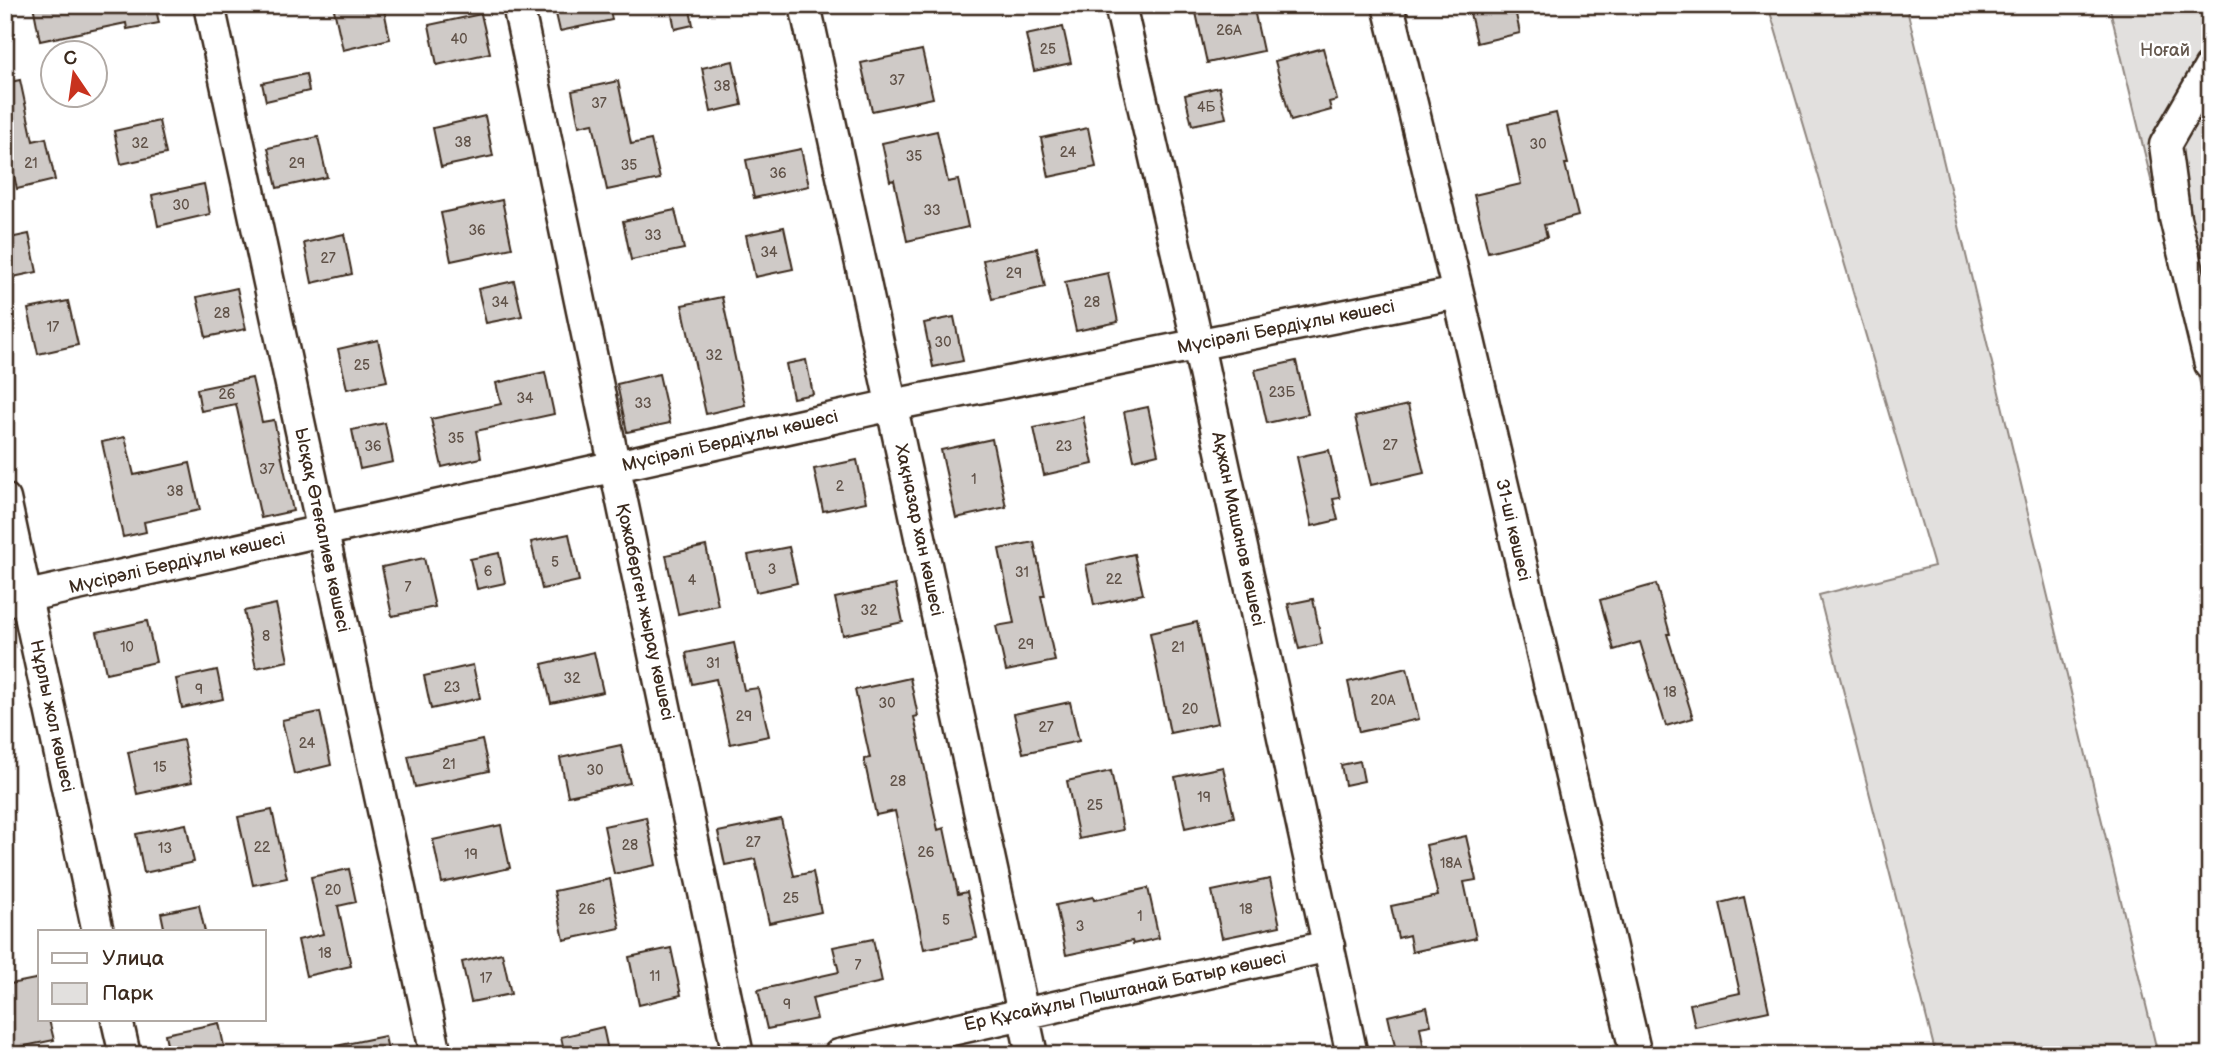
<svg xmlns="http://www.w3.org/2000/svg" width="2215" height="1060" font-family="'Balsamiq Sans',sans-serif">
  <rect width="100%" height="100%" fill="#fff"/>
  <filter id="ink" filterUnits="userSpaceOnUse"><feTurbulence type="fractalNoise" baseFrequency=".0143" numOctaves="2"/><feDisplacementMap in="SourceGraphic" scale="14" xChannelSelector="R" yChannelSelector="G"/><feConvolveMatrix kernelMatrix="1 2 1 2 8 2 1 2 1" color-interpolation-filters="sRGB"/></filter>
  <g filter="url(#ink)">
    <path fill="#e2e0de" stroke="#8e857e" stroke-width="2" d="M 1768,5 L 1906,5 L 2158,1055 L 1936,1055 L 1819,595 L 1934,566 Z
      M 2109,5 L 2210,5 L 2210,425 Z"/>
    <path fill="#cfcac7" stroke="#3b2a1e" stroke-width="2" d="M 33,5 L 155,5 L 159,23 L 127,29 L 126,23 L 40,41 Z
      M 333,5 L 383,5 L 390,39 L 343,50 Z
      M 554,5 L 609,5 L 612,20 L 560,31 Z
      M 670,5 L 689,5 L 693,25 L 675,29 Z
      M 1210,5 L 1253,5 L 1263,51 L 1207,63 L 1195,8 Z
      M 1468,5 L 1514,5 L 1520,33 L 1477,43 Z
      M 481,14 L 490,53 L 437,65 L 429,25 Z
      M 1063,27 L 1071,63 L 1034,71 L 1026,35 Z
      M 1323,48 L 1337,100 L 1329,102 L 1331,110 L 1291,121 L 1275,61 Z
      M 922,50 L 933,98 L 872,111 L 861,63 Z
      M 733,61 L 742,105 L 711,112 L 702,68 Z
      M 306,74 L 309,91 L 266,101 L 262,83 Z
      M 20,80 L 33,141 L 46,138 L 55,180 L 17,189 L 5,135 L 5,83 Z
      M 618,81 L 631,144 L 651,140 L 660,179 L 607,190 L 593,123 L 579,126 L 572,91 Z
      M 1219,87 L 1226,118 L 1192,125 L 1185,95 Z
      M 1556,113 L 1568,164 L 1565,164 L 1578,216 L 1544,225 L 1547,237 L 1488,252 L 1474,195 L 1521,184 L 1508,124 Z
      M 485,116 L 493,156 L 441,167 L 433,128 Z
      M 159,121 L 166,154 L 121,164 L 114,131 Z
      M 1088,128 L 1096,167 L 1049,177 L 1041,138 Z
      M 937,131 L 948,182 L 958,180 L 968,227 L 907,241 L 894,180 L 890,181 L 882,143 Z
      M 318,137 L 327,177 L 277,188 L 268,148 Z
      M 801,149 L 809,186 L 754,198 L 746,160 Z
      M 204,184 L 210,214 L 158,226 L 152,195 Z
      M 502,200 L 512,248 L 451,261 L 441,213 Z
      M 675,210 L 684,249 L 631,260 L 623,221 Z
      M 784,227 L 793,269 L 755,277 L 746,235 Z
      M 29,234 L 37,272 L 8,278 L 5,263 L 5,239 Z
      M 344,234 L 352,274 L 312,283 L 304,243 Z
      M 1037,248 L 1045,287 L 992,299 L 983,260 Z
      M 1108,273 L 1118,322 L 1076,331 L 1065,282 Z
      M 514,281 L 522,316 L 486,323 L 478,289 Z
      M 237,288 L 246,329 L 206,337 L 197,297 Z
      M 722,297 L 745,405 L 706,414 L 682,305 Z
      M 68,301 L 78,345 L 38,354 L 28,309 Z
      M 954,317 L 963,361 L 933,367 L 924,323 Z
      M 378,340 L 387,381 L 347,389 L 338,349 Z
      M 806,360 L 813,394 L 793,398 L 786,364 Z
      M 1296,361 L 1308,414 L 1267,423 L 1255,370 Z
      M 545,372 L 554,414 L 476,431 L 481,458 L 442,467 L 431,419 L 501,404 L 496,383 Z
      M 659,374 L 670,423 L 627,432 L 617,384 Z
      M 252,378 L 262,422 L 274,420 L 293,511 L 261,518 L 236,404 L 201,411 L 197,389 Z
      M 1408,405 L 1424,473 L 1371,485 L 1355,417 Z
      M 1148,407 L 1158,454 L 1134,460 L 1124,412 Z
      M 1083,417 L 1093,464 L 1044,475 L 1034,428 Z
      M 385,423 L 393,462 L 360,469 L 352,430 Z
      M 125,437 L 134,475 L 190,463 L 200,510 L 144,522 L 146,532 L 123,537 L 102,442 Z
      M 992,439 L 1006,507 L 956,518 L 941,450 Z
      M 1329,450 L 1340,498 L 1333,499 L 1338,520 L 1312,526 L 1297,457 Z
      M 857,460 L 866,502 L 823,511 L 814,469 Z
      M 569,534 L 579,581 L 542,589 L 531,542 Z
      M 1034,542 L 1045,596 L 1041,596 L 1055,661 L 1006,671 L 996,626 L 1014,623 L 999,549 Z
      M 706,546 L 718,605 L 678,614 L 666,555 Z
      M 789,547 L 797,583 L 756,592 L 748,555 Z
      M 499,553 L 505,583 L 477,589 L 470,559 Z
      M 1134,554 L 1143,594 L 1094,605 L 1086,565 Z
      M 424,558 L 435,607 L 392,616 L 382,567 Z
      M 1656,584 L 1670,634 L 1667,634 L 1693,718 L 1666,726 L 1640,642 L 1614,650 L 1600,600 Z
      M 895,585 L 903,622 L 843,635 L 835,598 Z
      M 1313,599 L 1322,644 L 1299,649 L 1288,604 Z
      M 276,604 L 288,661 L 256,668 L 244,611 Z
      M 147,621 L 156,662 L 106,673 L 97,632 Z
      M 1197,622 L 1218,723 L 1170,733 L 1150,633 Z
      M 734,643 L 744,690 L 758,688 L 769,736 L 730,744 L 716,679 L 692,684 L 686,653 Z
      M 594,652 L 603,692 L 551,703 L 542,664 Z
      M 473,665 L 480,698 L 431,709 L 424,676 Z
      M 1407,668 L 1419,719 L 1359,732 L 1348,682 Z
      M 217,670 L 223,699 L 182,708 L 176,679 Z
      M 910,678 L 918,716 L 914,717 L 938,830 L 944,828 L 958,894 L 967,892 L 977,938 L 924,949 L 895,811 L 876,815 L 864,759 L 870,758 L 855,690 Z
      M 1070,702 L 1079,741 L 1023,753 L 1014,714 Z
      M 320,712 L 331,765 L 294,774 L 282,720 Z
      M 183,740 L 192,782 L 137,794 L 128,752 Z
      M 482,740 L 489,771 L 415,787 L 408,756 Z
      M 621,745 L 630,783 L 568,796 L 560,758 Z
      M 1360,761 L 1364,781 L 1345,785 L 1341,765 Z
      M 1223,767 L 1234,817 L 1185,828 L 1175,777 Z
      M 1111,771 L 1123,830 L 1079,839 L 1067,781 Z
      M 272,810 L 287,878 L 253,885 L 238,817 Z
      M 646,817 L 656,865 L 614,874 L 604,826 Z
      M 781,819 L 794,876 L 813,872 L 821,912 L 769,923 L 755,859 L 725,865 L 718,832 Z
      M 186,824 L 194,862 L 144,873 L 136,834 Z
      M 501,825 L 510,868 L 442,883 L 433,840 Z
      M 1466,836 L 1476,880 L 1464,882 L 1476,938 L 1412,952 L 1409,935 L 1398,938 L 1391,906 L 1438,896 L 1426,845 Z
      M 349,869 L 356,902 L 338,906 L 351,966 L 306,976 L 298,940 L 323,934 L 311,877 Z
      M 610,879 L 620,928 L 564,940 L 554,891 Z
      M 1270,879 L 1280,926 L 1222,938 L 1212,891 Z
      M 1148,888 L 1159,938 L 1133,944 L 1132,941 L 1066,955 L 1056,905 L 1093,897 L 1094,900 Z
      M 1744,897 L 1769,1011 L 1695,1027 L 1690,1004 L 1740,993 L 1720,903 Z
      M 199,905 L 205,932 L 165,932 L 161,913 Z
      M 873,939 L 882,982 L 812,998 L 817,1019 L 767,1029 L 758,990 L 839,972 L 833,947 Z
      M 671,948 L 681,995 L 639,1005 L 629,957 Z
      M 502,953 L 511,994 L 471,1002 L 462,962 Z
      M 40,978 L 40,1020 L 49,1020 L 54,1040 L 5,1050 L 5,985 Z
      M 1427,1007 L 1431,1025 L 1420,1027 L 1425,1055 L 1397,1055 L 1388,1016 Z
      M 219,1023 L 226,1055 L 169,1055 L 165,1034 Z
      M 603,1027 L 609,1055 L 565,1055 L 561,1037 Z
      M 385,1036 L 389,1055 L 332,1055 L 331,1047 Z"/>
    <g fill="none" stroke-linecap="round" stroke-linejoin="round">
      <defs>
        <path id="minor" d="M 209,5 L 436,1055
          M 518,5 L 738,1055
          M 805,5 L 1032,1055
          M 1120,5 L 1198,345 L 1352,1055
          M 1388,5 L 1458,293 L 1636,1055
          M 2210,67 L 2165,145 L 2175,218 L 2210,364
          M 5,499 L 98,932
          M 5,601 L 892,405 L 1458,293
          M 117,1020 L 125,1055
          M 839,1055 L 1329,946"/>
      </defs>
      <use href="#minor" stroke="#3b2a1e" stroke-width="35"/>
      <use href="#minor" stroke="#fff" stroke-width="30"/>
    </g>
  </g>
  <g text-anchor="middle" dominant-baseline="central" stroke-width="5" stroke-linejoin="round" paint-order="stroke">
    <g font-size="14" fill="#605248">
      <text x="1229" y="30">26А</text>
      <text x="459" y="39">40</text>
      <text x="1048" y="49">25</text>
      <text x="897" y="80">37</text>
      <text x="722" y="86">38</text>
      <text x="599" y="103">37</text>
      <text x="1206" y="107">4Б</text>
      <text x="463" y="142">38</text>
      <text x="140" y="143">32</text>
      <text x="1538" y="144">30</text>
      <text x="1068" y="152">24</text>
      <text x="914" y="156">35</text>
      <text x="31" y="163">21</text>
      <text x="297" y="163">29</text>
      <text x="629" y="165">35</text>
      <text x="778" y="173">36</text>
      <text x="181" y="205">30</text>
      <text x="932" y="210">33</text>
      <text x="477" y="230">36</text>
      <text x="653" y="235">33</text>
      <text x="769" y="252">34</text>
      <text x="328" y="258">27</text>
      <text x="1014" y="273">29</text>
      <text x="500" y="302">34</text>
      <text x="1092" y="302">28</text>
      <text x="222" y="313">28</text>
      <text x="53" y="327">17</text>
      <text x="943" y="342">30</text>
      <text x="714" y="355">32</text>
      <text x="362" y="365">25</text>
      <text x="1282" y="392">23Б</text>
      <text x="227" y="394">26</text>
      <text x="525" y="398">34</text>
      <text x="643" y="403">33</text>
      <text x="456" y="438">35</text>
      <text x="1390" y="445">27</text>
      <text x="373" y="446">36</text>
      <text x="1064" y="446">23</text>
      <text x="267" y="469">37</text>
      <text x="974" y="479">1</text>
      <text x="840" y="486">2</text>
      <text x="175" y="491">38</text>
      <text x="555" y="562">5</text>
      <text x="772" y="569">3</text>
      <text x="488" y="571">6</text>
      <text x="1022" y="572">31</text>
      <text x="1114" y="579">22</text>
      <text x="692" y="580">4</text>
      <text x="408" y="587">7</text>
      <text x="869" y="610">32</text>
      <text x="266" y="636">8</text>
      <text x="1026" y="644">29</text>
      <text x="127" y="647">10</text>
      <text x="1178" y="647">21</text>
      <text x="713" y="663">31</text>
      <text x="572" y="678">32</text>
      <text x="452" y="687">23</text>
      <text x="199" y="689">9</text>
      <text x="1670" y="692">18</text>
      <text x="1383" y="700">20А</text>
      <text x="887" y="703">30</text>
      <text x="1190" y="709">20</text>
      <text x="744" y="716">29</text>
      <text x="1046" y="727">27</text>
      <text x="307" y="743">24</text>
      <text x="449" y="764">21</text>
      <text x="160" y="767">15</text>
      <text x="595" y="770">30</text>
      <text x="898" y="781">28</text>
      <text x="1204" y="797">19</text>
      <text x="1095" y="805">25</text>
      <text x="753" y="842">27</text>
      <text x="630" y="845">28</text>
      <text x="262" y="847">22</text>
      <text x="165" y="848">13</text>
      <text x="926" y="852">26</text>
      <text x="471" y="854">19</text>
      <text x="1451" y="863">18А</text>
      <text x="333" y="890">20</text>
      <text x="791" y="898">25</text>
      <text x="587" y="909">26</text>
      <text x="1246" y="909">18</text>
      <text x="1140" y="916">1</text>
      <text x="946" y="920">5</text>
      <text x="1080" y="926">3</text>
      <text x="325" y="953">18</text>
      <text x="858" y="965">7</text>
      <text x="655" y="976">11</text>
      <text x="486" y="978">17</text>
      <text x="787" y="1004">9</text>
    </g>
    <g font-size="18" fill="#65584e" stroke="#fff">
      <text x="2165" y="50">Ноғай</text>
    </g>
    <g font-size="18" fill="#3b2a1e" stroke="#fff">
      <text transform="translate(1286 327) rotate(-11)">Мүсірәлі Бердіұлы көшесі</text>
      <text transform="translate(730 441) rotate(-13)">Мүсірәлі Бердіұлы көшесі</text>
      <text transform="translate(1238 529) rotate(78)">Ақжан Машанов көшесі</text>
      <text transform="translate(322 530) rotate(78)">Ысқақ Өтеғалиев көшесі</text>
      <text transform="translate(919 530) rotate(78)">Хақназар хан көшесі</text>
      <text transform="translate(1513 530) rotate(77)">31-ші көшесі</text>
      <text transform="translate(177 563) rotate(-13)">Мүсірәлі Бердіұлы көшесі</text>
      <text transform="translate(645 612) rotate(78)">Қожаберген жырау көшесі</text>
      <text transform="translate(52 716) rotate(78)">Нұрлы жол көшесі</text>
      <text transform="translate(1125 991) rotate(-12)">Ер Құсайұлы Пыштанай Батыр көшесі</text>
    </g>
  </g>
  <rect width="2215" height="1060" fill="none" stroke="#fff" stroke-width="28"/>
  <rect x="14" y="14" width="2187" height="1032" fill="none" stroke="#3b2a1e" stroke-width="2.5" filter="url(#ink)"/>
  <rect x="38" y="930" width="228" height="91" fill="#ffffff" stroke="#b1aaa5" stroke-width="2"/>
  <rect x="52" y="953" width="35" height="10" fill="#ffffff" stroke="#b1aaa5" stroke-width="2"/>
  <text x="102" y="965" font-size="21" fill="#3b2a1e">Улица</text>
  <rect x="52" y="983" width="35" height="21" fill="#e2e0de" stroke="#b1aaa5" stroke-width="2"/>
  <text x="102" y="1000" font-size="21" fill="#3b2a1e">Парк</text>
  <g transform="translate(74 74) rotate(347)"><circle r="33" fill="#ffffff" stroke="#b1aaa5" stroke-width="2"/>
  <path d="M0-5L12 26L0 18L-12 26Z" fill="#c8321e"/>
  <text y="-10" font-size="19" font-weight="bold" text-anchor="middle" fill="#3b2a1e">С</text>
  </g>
</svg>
